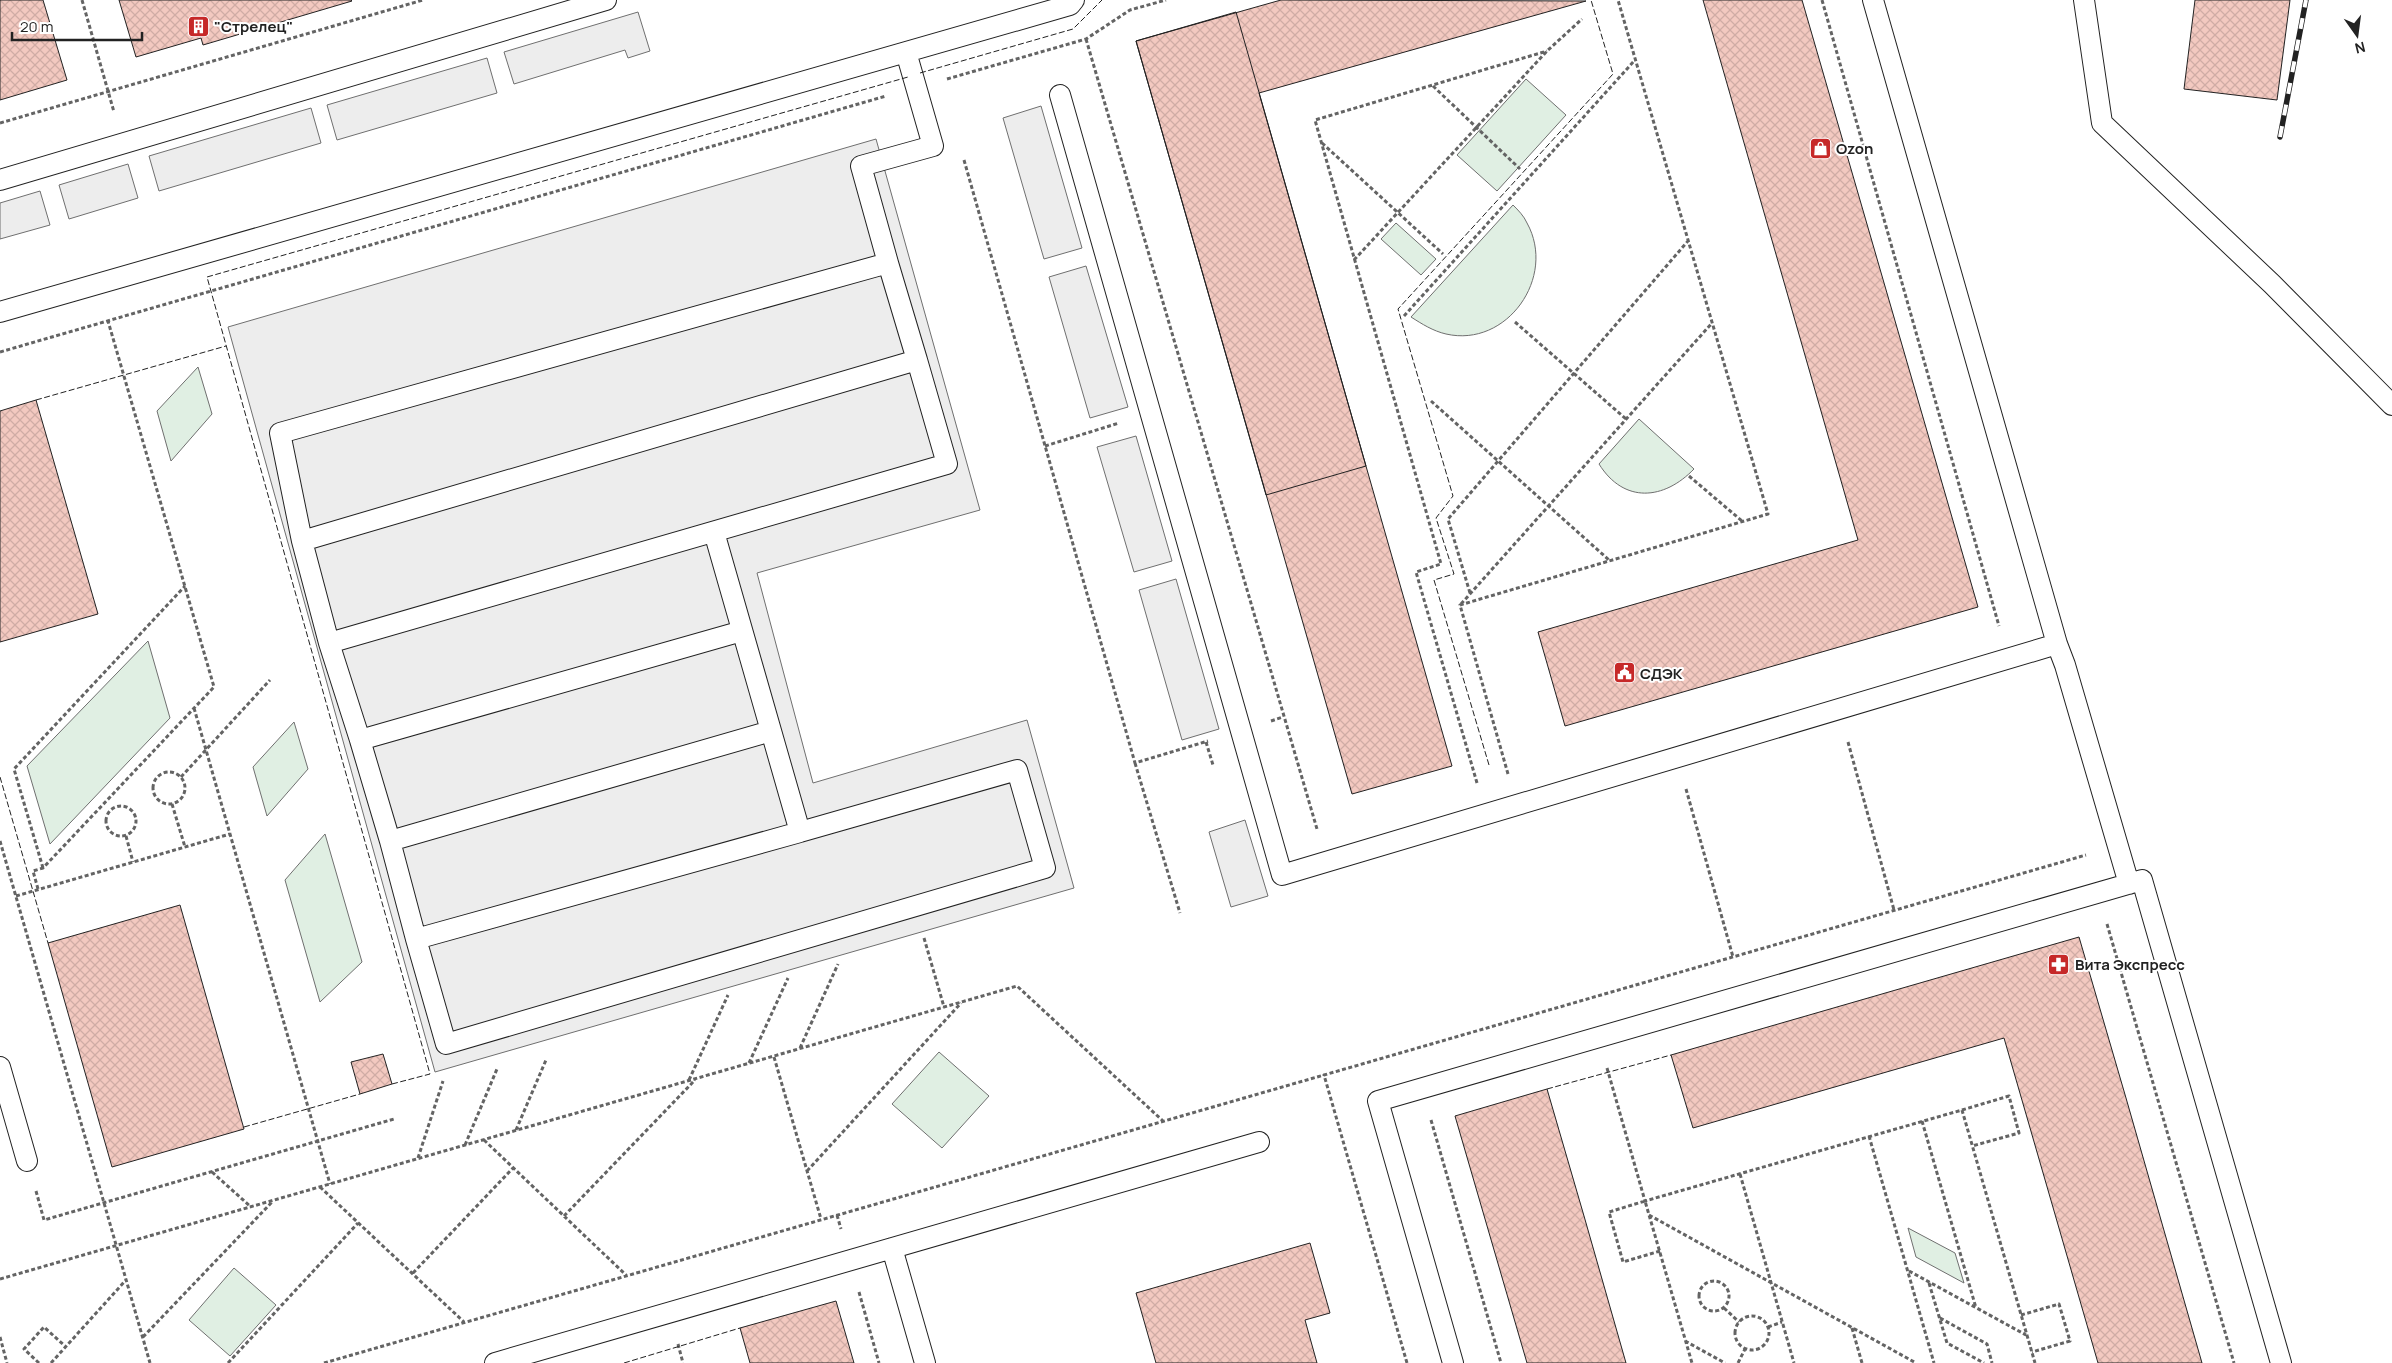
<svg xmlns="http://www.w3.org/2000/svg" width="2392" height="1363" font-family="Manrope,sans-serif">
  <defs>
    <pattern id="building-cross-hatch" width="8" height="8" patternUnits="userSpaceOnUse" patternTransform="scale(1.25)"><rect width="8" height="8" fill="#f3c9c0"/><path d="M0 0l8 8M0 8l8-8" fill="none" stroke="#d0aca5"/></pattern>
  </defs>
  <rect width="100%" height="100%" fill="#fff"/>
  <path fill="#e0efe3" stroke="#6f6f6f" d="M 1526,79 L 1566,115 L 1497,191 L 1457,155 Z
    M 1513,205 C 1518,210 1524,216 1527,223 C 1557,277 1507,348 1446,334 C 1433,331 1422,324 1411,317 Z
    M 1396,223 L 1436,259 L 1421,275 L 1381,239 Z
    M 198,367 L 212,414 L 171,461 L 157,411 Z
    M 1639,419 L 1694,469 C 1664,500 1624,504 1599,464 Z
    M 148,641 L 170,718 L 50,844 L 27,766 Z
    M 294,722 L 308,769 L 267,816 L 253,767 Z
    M 325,834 L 362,962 L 320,1002 L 285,880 Z
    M 939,1052 L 989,1096 L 942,1148 L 892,1104 Z
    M 1908,1228 L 1955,1253 L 1964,1283 L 1916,1257 Z
    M 234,1268 L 276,1305 L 230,1356 L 189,1320 Z"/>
  <path fill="#ededed" stroke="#6f6f6f" d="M 638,12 L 650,51 L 628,58 L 625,50 L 514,84 L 504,52 Z
    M 487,58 L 497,93 L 337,140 L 327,105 Z
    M 1041,106 L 1082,248 L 1044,259 L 1003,118 Z
    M 311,108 L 321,143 L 159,191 L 149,156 Z
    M 876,139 L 980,510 L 757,573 L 813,783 L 1027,720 L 1074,888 L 435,1072 L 228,327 Z
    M 128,164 L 138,198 L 69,219 L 59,185 Z
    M 40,191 L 50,225 L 0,239 L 0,203 Z
    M 1086,266 L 1128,407 L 1090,418 L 1049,277 Z
    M 1136,436 L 1172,561 L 1134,572 L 1097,447 Z
    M 1176,579 L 1219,729 L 1182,740 L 1139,590 Z
    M 1245,820 L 1268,896 L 1231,907 L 1209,832 Z"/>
  <path fill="url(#building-cross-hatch)" stroke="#222" d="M 0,0 L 43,0 L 67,80 L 0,100 Z
    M 119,0 L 351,0 L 352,1 L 203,45 L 201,38 L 136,57 Z
    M 1281,0 L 1586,1 L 1259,93 L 1452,766 L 1352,794 L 1136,41 Z
    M 1703,0 L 1802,0 L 1978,607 L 1565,726 L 1538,632 L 1858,540 Z
    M 2195,0 L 2290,0 L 2277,100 L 2184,89 Z
    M 1236,12 L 1366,466 L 1266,495 L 1136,41 Z
    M 36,400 L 98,614 L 0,642 L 0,411 Z
    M 180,905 L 244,1129 L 112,1167 L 48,943 Z
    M 2079,937 L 2126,1098 L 2202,1363 L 2098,1363 L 2004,1038 L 1693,1128 L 1671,1055 Z
    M 383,1054 L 392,1084 L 360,1094 L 351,1062 Z
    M 1547,1089 L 1584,1216 L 1626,1363 L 1527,1363 L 1492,1243 L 1455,1116 Z
    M 1310,1243 L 1330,1313 L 1305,1320 L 1317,1363 L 1156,1363 L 1136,1293 Z
    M 836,1301 L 854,1363 L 750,1363 L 740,1328 Z"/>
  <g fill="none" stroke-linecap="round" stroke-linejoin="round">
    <defs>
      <path id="lane" d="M 1873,0 L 2057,644 L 2065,665 L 2129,884
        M 2084,0 L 2102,123 L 2272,284 L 2392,405
        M 1060,95 L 1282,875 L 2057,644
        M 0,180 L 606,0
        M 888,263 L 861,166 L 933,146 L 906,52
        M 0,312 L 1070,5 L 1074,0
        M 714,532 L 800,832 L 416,939 L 446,1044 L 1045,868 L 1017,770 L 800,832
        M 302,541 L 280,433 L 888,263 L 917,360 L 302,541 L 329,643 L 947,464 L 917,360
        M 329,643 L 360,740
        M 390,841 L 360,740 L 742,631
        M 416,939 L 390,841 L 771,731
        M 0,1067 L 27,1161
        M 892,1248 L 925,1363
        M 495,1363 L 1259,1142
        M 1453,1363 L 1378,1101 L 2142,880 L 2281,1363"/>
    </defs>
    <use href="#lane" stroke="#222" stroke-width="22"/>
    <path stroke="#646464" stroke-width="3" stroke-dasharray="4 2.5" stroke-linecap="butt" d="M 82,0 L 114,112
      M 1822,0 L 1999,626
      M 1086,39 L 1317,829
      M 947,79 L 1086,39 L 1130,10 L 1166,0
      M 1433,86 L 1520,169
      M 0,123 L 423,0
      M 1322,143 L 1443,254
      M 964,160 L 1135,763 L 1208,741
      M 1354,260 L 1547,51 L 1582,19
      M 1404,316 L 1635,60
      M 1515,322 L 1626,419
      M 0,352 L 886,96
      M 1431,401 L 1609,560
      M 1045,446 L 1119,423
      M 1689,476 L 1742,521
      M 1470,593 L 1448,519 L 1688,241
      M 1461,604 L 1712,323
      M 194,708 L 330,1184
      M 1271,721 L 1283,717
      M 1206,742 L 1213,765
      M 1848,742 L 1894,910
      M 1135,763 L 1180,913
      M153 788a16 16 0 1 1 32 0a16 16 0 1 1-32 0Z
      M 1508,774 L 1460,605 L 1768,514 L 1618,0
      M 181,777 L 270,680
      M 1477,783 L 1416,572 L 1441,564 L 1315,120 L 1547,51
      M 1686,789 L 1733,957
      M 172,804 L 185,847
      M106 821a15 15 0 1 1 30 0a15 15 0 1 1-30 0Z
      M 126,836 L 133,862
      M 0,841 L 150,1363
      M 43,868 L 14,769 L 185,586
      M 38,889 L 33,871 L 43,868 L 214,687 L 108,321
      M 16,896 L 230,834
      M 2107,924 L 2234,1363
      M 924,938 L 944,1007
      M 800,1048 L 838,964
      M 774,1057 L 821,1219
      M 749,1063 L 788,978
      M 1607,1068 L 1645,1201 L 1962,1110 L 2035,1363
      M 689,1080 L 728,995
      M 1962,1110 L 2009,1096 L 2019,1133 L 1972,1146
      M 1431,1120 L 1501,1363
      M 1922,1121 L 1976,1308
      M 516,1130 L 546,1060
      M 1869,1136 L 1934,1363
      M 484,1140 L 626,1275
      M 465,1145 L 497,1069
      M 418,1158 L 443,1081
      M 807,1171 L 961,1003
      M 212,1172 L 251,1207
      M 1740,1174 L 1794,1363
      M 320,1187 L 464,1322
      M 36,1191 L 44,1220 L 394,1119
      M 837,1215 L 841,1229
      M 1649,1215 L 1916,1363
      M 564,1216 L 695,1080
      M 1660,1251 L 1623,1262 L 1609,1212 L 1645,1201 L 1692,1363
      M 1909,1271 L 2026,1335
      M 413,1273 L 513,1168
      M 0,1279 L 1017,986 L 1163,1121
      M1699 1296a15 15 0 1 1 30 0a15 15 0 1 1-30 0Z
      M 1929,1283 L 1947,1343 L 1984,1363
      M 859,1292 L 879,1363
      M 1724,1308 L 1739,1322
      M 2021,1315 L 2059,1304 L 2070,1341 L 2032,1352
      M1735 1333a17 17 0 1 1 34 0a17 17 0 1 1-34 0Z
      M 1940,1318 L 1987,1344 L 1992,1363
      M 1768,1327 L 1782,1322
      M 1852,1328 L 1862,1363
      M 0,1337 L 7,1363
      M 143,1337 L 273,1201
      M 1685,1341 L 1725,1363
      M 678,1344 L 683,1363
      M 39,1363 L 24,1349 L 44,1327 L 66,1347
      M 51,1363 L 126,1280
      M 228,1363 L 358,1223
      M 324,1363 L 1324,1075
      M 1407,1363 L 1324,1075 L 2086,855
      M 1738,1363 L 1745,1349"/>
    <use href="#lane" stroke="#fff" stroke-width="20"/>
    <defs>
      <path id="rail" d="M 2280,137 L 2306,0"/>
    </defs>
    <use href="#rail" stroke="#222" stroke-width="5.5"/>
    <use href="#rail" stroke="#fff" stroke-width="4" stroke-dasharray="11" stroke-linecap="butt"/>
    <path stroke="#222" stroke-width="1" stroke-dasharray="6 2.5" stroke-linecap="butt" d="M 920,73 L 1073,29 L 1102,0
      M 36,400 L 226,346
      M 1489,765 L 1434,580 L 1454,574 L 1436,518 L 1453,496 L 1398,309 L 1613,74 L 1591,0
      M 0,777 L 48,943
      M 392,1084 L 430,1074 L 207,277 L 908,77
      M 1547,1089 L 1671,1055
      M 244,1127 L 360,1094
      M 624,1363 L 740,1328"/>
  </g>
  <defs>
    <symbol id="building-square" viewBox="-11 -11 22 22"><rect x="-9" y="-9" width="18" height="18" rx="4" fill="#c62828" stroke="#fff"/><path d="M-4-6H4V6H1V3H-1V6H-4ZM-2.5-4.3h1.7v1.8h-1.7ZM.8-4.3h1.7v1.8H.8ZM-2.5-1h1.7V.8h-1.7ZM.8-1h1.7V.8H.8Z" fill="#fff"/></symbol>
    <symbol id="shop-square" viewBox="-11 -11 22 22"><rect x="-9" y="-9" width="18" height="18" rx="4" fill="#c62828" stroke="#fff"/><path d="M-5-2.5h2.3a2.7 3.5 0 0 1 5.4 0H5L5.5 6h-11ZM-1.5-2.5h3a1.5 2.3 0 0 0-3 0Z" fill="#fff"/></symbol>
    <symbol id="civic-square" viewBox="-11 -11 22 22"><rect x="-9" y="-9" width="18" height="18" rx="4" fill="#c62828" stroke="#fff"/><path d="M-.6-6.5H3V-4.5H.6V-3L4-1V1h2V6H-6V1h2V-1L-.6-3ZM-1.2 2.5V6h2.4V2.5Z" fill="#fff"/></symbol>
    <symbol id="pharmacy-square" viewBox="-11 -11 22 22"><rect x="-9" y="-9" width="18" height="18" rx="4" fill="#c62828" stroke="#fff"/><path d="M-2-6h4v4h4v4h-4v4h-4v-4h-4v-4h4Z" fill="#fff"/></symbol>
  </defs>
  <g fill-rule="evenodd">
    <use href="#building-square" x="186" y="14" width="25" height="25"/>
    <use href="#shop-square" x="1808" y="136" width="25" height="25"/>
    <use href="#civic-square" x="1612" y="660" width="25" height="25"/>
    <use href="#pharmacy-square" x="2046" y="952" width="25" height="25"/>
  </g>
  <g text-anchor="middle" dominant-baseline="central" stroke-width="4" stroke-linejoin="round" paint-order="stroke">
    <g font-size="15" font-weight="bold" fill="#222" stroke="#fff" text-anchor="start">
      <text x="214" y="26">"Стрелец"</text>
      <text x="1836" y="148">Ozon</text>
      <text x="1640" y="673">СДЭК</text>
      <text x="2075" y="964">Вита Экспресс</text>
    </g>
  </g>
  <g transform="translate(2357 35) rotate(166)" stroke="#ffffff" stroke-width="4" paint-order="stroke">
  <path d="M0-4L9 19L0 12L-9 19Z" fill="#222222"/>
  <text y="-8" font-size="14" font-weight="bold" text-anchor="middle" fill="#222222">N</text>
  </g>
  <path d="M12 32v8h130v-8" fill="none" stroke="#222222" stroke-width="2.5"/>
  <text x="20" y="32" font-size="15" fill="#222222" stroke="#ffffff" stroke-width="4" paint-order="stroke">20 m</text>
</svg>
